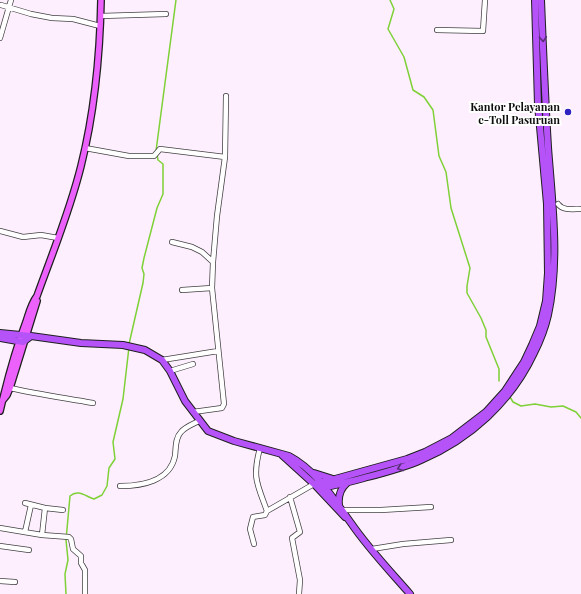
<svg xmlns="http://www.w3.org/2000/svg" width="581" height="594" font-family="'Playfair Display',serif">
  <rect width="100%" height="100%" fill="#feefff"/>
  <g fill="none" stroke-linecap="round" stroke-linejoin="round">
    <path stroke="#7ed136" stroke-width="1.5" d="M 390,0 L 394,9 L 388,29 L 404,57 L 413,90 L 424,97 L 433,110 L 439,156 L 446,172 L 451,208 L 470,268 L 467,286 L 467,293 L 481,318 L 486,330 L 486,337 L 499,369 L 499,381
      M 156,151 L 176,0
      M 129,344 L 143,283 L 144,274 L 142,268 L 144,258 L 157,208 L 163,194 L 163,164 L 158,160 L 157,154
      M 510,397 L 513,402 L 521,406 L 535,404 L 551,407 L 563,406 L 576,412 L 581,418
      M 66,594 L 65,574 L 68,560 L 66,540 L 70,496 C 78,489 85,496 94,499 L 102,495 L 107,486 L 109,468 L 115,459 L 113,442 L 123,399 L 129,347"/>
    <defs>
      <path id="minor" d="M 1,5 L 31,14 L 52,18 L 73,19 L 100,26
        M 101,16 L 166,14
        M 437,30 L 483,31 L 485,0
        M 0,38 L 11,0
        M 85,148 L 129,156 L 154,156 L 160,149 L 225,157
        M 558,204 C 563,211 574,209 581,209
        M 0,231 L 23,237 L 41,235 L 58,238
        M 172,242 L 192,247 L 202,252 L 213,262 L 212,288
        M 213,262 L 217,216 L 225,157 L 226,96
        M 182,290 L 212,288 L 224,404 L 222,408 L 193,412
        M 162,360 L 218,351
        M 170,371 L 193,364
        M 10,388 C 37,394 65,398 93,403
        M 260,448 C 252,478 257,483 267,511
        M 120,486 C 142,486 170,481 175,456 C 176,448 175,438 181,432 C 185,427 193,424 199,421
        M 290,497 L 300,532 L 292,538 L 300,580 L 299,594
        M 25,503 L 45,508 L 63,510
        M 343,510 L 381,510 L 431,507
        M 0,528 L 42,535 L 69,537 L 71,539 L 73,549 L 81,556 L 81,563 L 85,570 L 85,594
        M 25,532 L 31,505
        M 42,535 L 45,508
        M 254,544 L 250,529 L 253,517 L 265,515 L 267,511 L 314,484
        M 0,546 L 29,550
        M 372,549 L 403,544 L 451,540
        M 0,581 L 15,582"/>
      <path id="major" d="M 3,400 L 7,395 L 10,388 L 37,301
        M 0,411 C 7,381 15,351 26,322 C 29,313 31,304 37,296 C 52,254 70,211 81,166 C 94,114 100,54 101,0"/>
      <path id="highway" d="M 0,333 L 31,336 L 81,343 L 123,345 L 145,350 L 162,360 L 170,371 L 185,401 L 208,431 L 234,441 L 289,456 C 317,471 333,498 351,523 C 368,548 390,571 410,594
        M 0,338 L 23,342 L 31,336
        M 282,455 L 314,484 L 345,517
        M 314,473 L 333,479
        M 314,484 L 335,479 L 407,459 L 425,452 L 452,438 L 486,412 L 505,391 L 524,362 L 532,345 L 540,326 L 546,301 L 548,273 L 547,204 L 538,105 L 535,0
        M 319,488 C 334,486 349,482 364,478 C 383,473 403,468 421,460 C 470,439 511,402 534,353 C 540,341 545,328 548,315 C 560,260 552,202 548,147 C 545,98 543,49 541,0
        M 339,505 C 338,496 340,489 347,483"/>
    </defs>
    <use href="#minor" stroke="#414141" stroke-width="6"/>
    <use href="#major" stroke="#1f1f1f" stroke-width="8"/>
    <use href="#highway" stroke="#1f1f1f" stroke-width="8"/>
    <use href="#minor" stroke="#fff" stroke-width="4.5"/>
    <use href="#major" stroke="#ec61fc" stroke-width="5.5"/>
    <use href="#highway" stroke="#b553f8" stroke-width="6"/>
  </g>
  <defs><path id="oneway-chevron" d="M-2-3.5L2.5 0L-2 3.5" fill="none" stroke-width="1.6" stroke-linecap="round" stroke-linejoin="round"/></defs>
  <g stroke="#592d77">
    <use href="#oneway-chevron" transform="translate(543 39) rotate(87)"/>
    <use href="#oneway-chevron" transform="translate(400 468) rotate(160)"/>
  </g>
  <circle fill="#3021c3" stroke="#fff" stroke-width="1.5" cx="568" cy="112" r="4"/>
  <g text-anchor="middle" dominant-baseline="central" stroke-width="4" stroke-linejoin="round" paint-order="stroke">
    <g font-size="11" font-weight="bold" fill="#0e0e0e" stroke="#fff" text-anchor="end">
      <text x="560" y="106">Kantor Pelayanan<tspan x="560" dy="13">e-Toll Pasuruan</tspan></text>
    </g>
  </g>
</svg>
